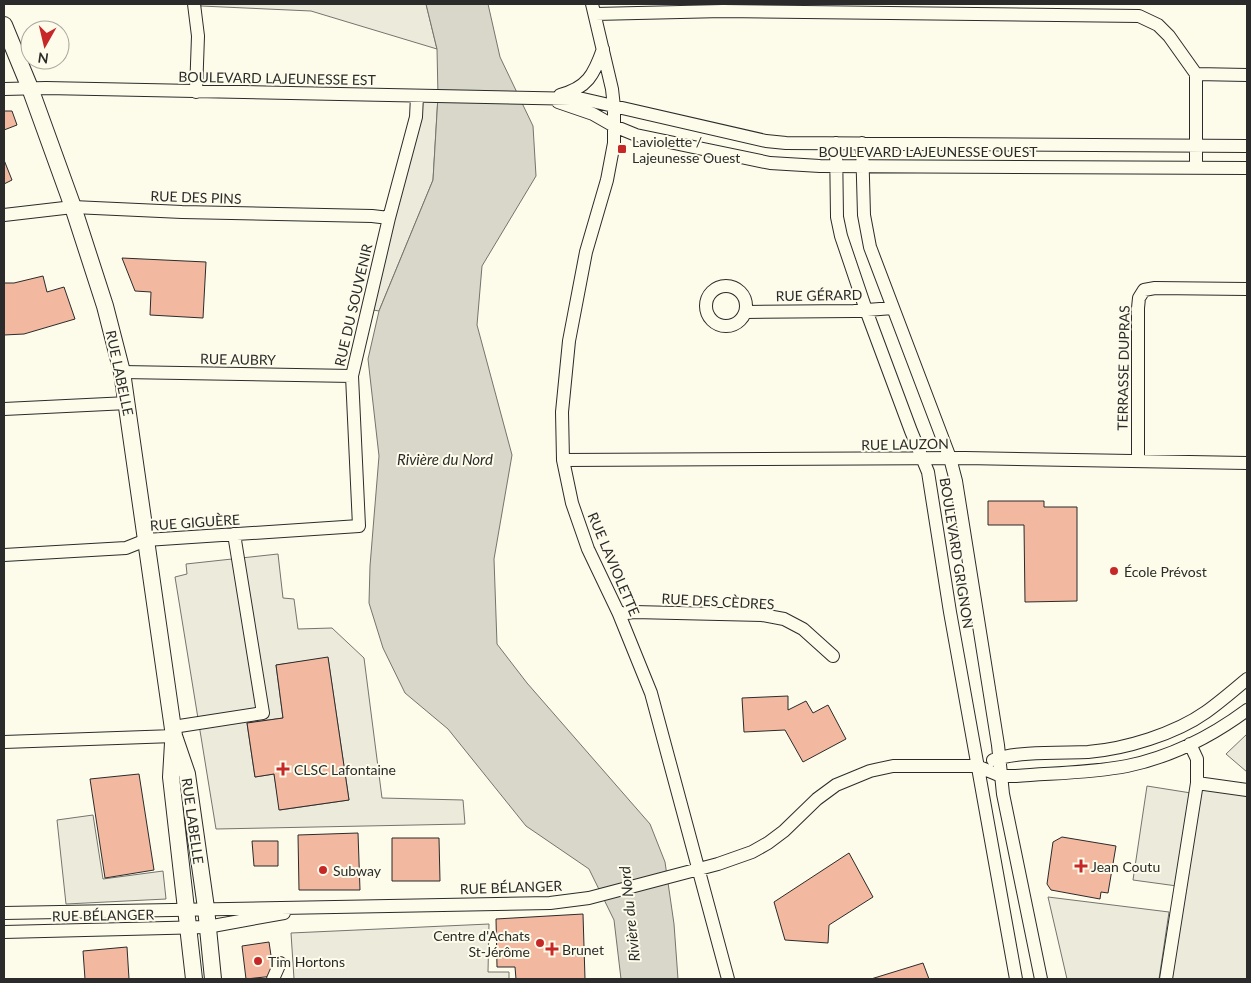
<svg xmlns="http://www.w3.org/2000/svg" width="1251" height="983" font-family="Lato,sans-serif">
  <rect width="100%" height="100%" fill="#fdfbea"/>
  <path fill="#ecebdb" stroke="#74746e" d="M 200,4 L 426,4 L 437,49 L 311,11 L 201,6 Z
    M 417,96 L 438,96 L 433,180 L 379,311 L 368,309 Z"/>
  <path fill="#eceadb" stroke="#74746e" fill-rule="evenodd" d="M 278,554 L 283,598 L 294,599 L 298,629 L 332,628 L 364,658 L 382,798 L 463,800 L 465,824 L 216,829 L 175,577 L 187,574 L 186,564 ZM 328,658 L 349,800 L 280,810 L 274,774 L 255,777 L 247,723 L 283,718 L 276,665 Z
    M 1247,734 L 1247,772 L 1226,754 Z
    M 1147,786 L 1191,793 L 1177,886 L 1133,880 Z
    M 1201,789 L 1247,796 L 1247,979 L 1172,979 Z
    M 93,815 L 103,879 L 163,871 L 166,899 L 66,904 L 57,820 Z
    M 1048,897 L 1169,912 L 1159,979 L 1067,979 Z
    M 489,924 L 488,972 L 509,972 L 509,979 L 294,979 L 291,933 Z"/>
  <path fill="#d8d7c9" stroke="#74746e" d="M 426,4 L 488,4 L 500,57 L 533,126 L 536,176 L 482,266 L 477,325 L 512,455 L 494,559 L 497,644 L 527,683 L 650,824 L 665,862 L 674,924 L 678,979 L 621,979 L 614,920 L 589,869 L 526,826 L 448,729 L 405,693 L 383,648 L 369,603 L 370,566 L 379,456 L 368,359 L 379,311 L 433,180 L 438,96 L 437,49 Z"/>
  <path fill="#f2b8a0" stroke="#2b2b2b" d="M 4,111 L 12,111 L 17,125 L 4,130 Z
    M 4,160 L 12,180 L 4,184 Z
    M 122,258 L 206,262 L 203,318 L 150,315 L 151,292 L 135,291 Z
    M 43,276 L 47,292 L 64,287 L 75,319 L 24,334 L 4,335 L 4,283 L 14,283 Z
    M 988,501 L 1044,501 L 1044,507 L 1077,507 L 1077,601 L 1025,602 L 1024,525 L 988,525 Z
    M 328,657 L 349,800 L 279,810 L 274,774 L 255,777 L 247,723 L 283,718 L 276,665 Z
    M 788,696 L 788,710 L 806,701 L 813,713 L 828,705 L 846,739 L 803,762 L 785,730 L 744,732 L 742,698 Z
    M 139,774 L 154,870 L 105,878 L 90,779 Z
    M 358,833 L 360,890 L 299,890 L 298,835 Z
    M 1062,837 L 1116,846 L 1108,893 L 1101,892 L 1100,899 L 1051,890 L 1047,884 L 1053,842 Z
    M 392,838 L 439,838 L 440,881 L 392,881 Z
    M 252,841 L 278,841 L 278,866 L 254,866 Z
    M 849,853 L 873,897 L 829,925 L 828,943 L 785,940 L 774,902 Z
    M 583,914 L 585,979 L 516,979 L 515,967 L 497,967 L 496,919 Z
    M 269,942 L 274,976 L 246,979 L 242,946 Z
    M 127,947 L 129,979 L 85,979 L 83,951 Z
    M 923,963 L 929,979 L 871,979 Z"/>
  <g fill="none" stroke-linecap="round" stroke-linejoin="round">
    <defs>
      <path id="minor" d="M 194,4 L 198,36 L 196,92
        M 592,4 L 612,89 L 614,107 L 614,143 L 607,180 L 586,252 L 569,341 L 562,412 L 563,460 L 572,503 L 588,549 L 619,614 L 651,693 L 728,979
        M 595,14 L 723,11 L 1139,16 L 1158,25 L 1169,36 L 1196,74 L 1196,168
        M 1196,74 L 1247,75
        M 4,89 L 46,88 L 583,99 L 766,141 L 786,143 L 1247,146
        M 560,95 C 587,88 594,75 603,49
        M 558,102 L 593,114 L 614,126 L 636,135 L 770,163 L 820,166 L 1247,168
        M 836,143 L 837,217 L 841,236 L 866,310 L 911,431 L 928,472 L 950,612 L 1016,979
        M 862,143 L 864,215 L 870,247 L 950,458 L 956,481 L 998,745 L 1003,794 L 1041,979
        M 4,215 L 73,207 L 182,212 L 372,216 L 389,218
        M706 306a20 20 0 1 1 40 0a20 20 0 1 1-40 0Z
        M 746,312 L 854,311 L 893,308
        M 122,372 L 352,376
        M 4,409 L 128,403
        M 563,460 L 965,458 L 1247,463
        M 1138,460 L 1138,308 L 1139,298 L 1144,290 L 1155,288 L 1247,289
        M 4,555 L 126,548 L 146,540 L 359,526 L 352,376 L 389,218 L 416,117 L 417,96
        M 619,614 L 634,612 L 762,615 L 784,619 L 803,629 L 833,656
        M 173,727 L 263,713 L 234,534
        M 4,742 L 174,736
        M 1190,744 L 1197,759 L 1197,783 L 1247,790
        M 993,760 C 1017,751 1062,753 1088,752 C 1125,749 1175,734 1206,712 C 1220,702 1234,690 1247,679
        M 4,913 L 550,903 L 589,898 L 718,864 L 752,852 L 768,843 L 784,831 L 817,799 L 836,785 L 870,771 L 893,766 L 977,766 L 1001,776 L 1016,776 C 1052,773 1091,773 1127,766 C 1170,757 1212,736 1247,710
        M 4,932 L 207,927 L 284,913
        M 273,979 L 280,963
        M 1166,979 L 1197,783"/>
      <path id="major" d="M 4,25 L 30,88 L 73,207 L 105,306 L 122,372 L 174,736 L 187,774 L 206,908 L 213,979
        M 173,743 L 171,777 L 194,979"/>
    </defs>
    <use href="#minor" stroke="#2b2b2b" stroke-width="14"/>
    <use href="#major" stroke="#2b2b2b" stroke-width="18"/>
    <use href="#minor" stroke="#fdfbea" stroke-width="12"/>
    <use href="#major" stroke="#fdfbea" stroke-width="16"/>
  </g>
  <g fill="#c62828" stroke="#fdfbea" stroke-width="2">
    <rect x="617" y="144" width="10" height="10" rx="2.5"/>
    <circle cx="1114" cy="571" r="5"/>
    <path d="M280.5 761.5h5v5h5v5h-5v5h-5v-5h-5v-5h5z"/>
    <path d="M1078.5 858.5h5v5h5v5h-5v5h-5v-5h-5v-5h5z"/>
    <circle cx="323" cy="870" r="5"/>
    <circle cx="540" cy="943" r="5"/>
    <path d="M549.5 941.5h5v5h5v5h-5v5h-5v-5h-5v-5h5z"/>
    <circle cx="258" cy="961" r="5"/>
  </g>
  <g text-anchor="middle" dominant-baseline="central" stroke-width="4" stroke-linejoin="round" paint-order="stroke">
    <g font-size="14" fill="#2b2b2b" stroke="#fdfbea">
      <text transform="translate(277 78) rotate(1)">BOULEVARD LAJEUNESSE EST</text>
      <text x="928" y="151">BOULEVARD LAJEUNESSE OUEST</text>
      <text transform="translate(196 197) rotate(2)">RUE DES PINS</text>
      <text transform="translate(819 295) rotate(-1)">RUE GÉRARD</text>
      <text transform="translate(353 305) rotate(-77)">RUE DU SOUVENIR</text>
      <text transform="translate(238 359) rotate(1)">RUE AUBRY</text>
      <text transform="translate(1123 368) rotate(-89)">TERRASSE DUPRAS</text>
      <text transform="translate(120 373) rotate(78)">RUE LABELLE</text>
      <text transform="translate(905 444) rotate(-1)">RUE LAUZON</text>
      <text transform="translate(195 522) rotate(-4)">RUE GIGUÈRE</text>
      <text transform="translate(957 553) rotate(81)">BOULEVARD GRIGNON</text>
      <text transform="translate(614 564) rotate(67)">RUE LAVIOLETTE</text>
      <text transform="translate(718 601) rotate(3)">RUE DES CÈDRES</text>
      <text transform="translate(193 821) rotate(82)">RUE LABELLE</text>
      <text transform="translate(511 887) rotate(-2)">RUE BÉLANGER</text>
      <text transform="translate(103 915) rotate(-1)">RUE BÉLANGER</text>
    </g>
    <g font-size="14" fill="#2b2b2b" stroke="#fdfbea" text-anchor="start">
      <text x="632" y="141">Laviolette /<tspan x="632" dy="16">Lajeunesse Ouest</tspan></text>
      <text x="1124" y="571">École Prévost</text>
      <text x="294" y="769">CLSC Lafontaine</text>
      <text x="1091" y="866">Jean Coutu</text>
      <text x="333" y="870">Subway</text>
      <text x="530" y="935" text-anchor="end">Centre d'Achats<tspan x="530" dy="16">St-Jérôme</tspan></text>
      <text x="562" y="949">Brunet</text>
      <text x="268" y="961">Tim Hortons</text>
    </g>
    <g font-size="15" font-style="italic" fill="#2b2b2b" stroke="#fdfbea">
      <text x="445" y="459">Rivière du Nord</text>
      <text transform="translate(629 914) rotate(-96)">Rivière du Nord</text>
    </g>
  </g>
  <rect width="1251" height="983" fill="none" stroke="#2b2b2b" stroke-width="10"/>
  <g transform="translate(45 45) rotate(188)"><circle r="24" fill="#fdfbea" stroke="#a9a89e"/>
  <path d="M0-4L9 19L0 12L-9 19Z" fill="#c62828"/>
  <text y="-8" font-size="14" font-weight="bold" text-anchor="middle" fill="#2b2b2b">N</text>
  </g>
</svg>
